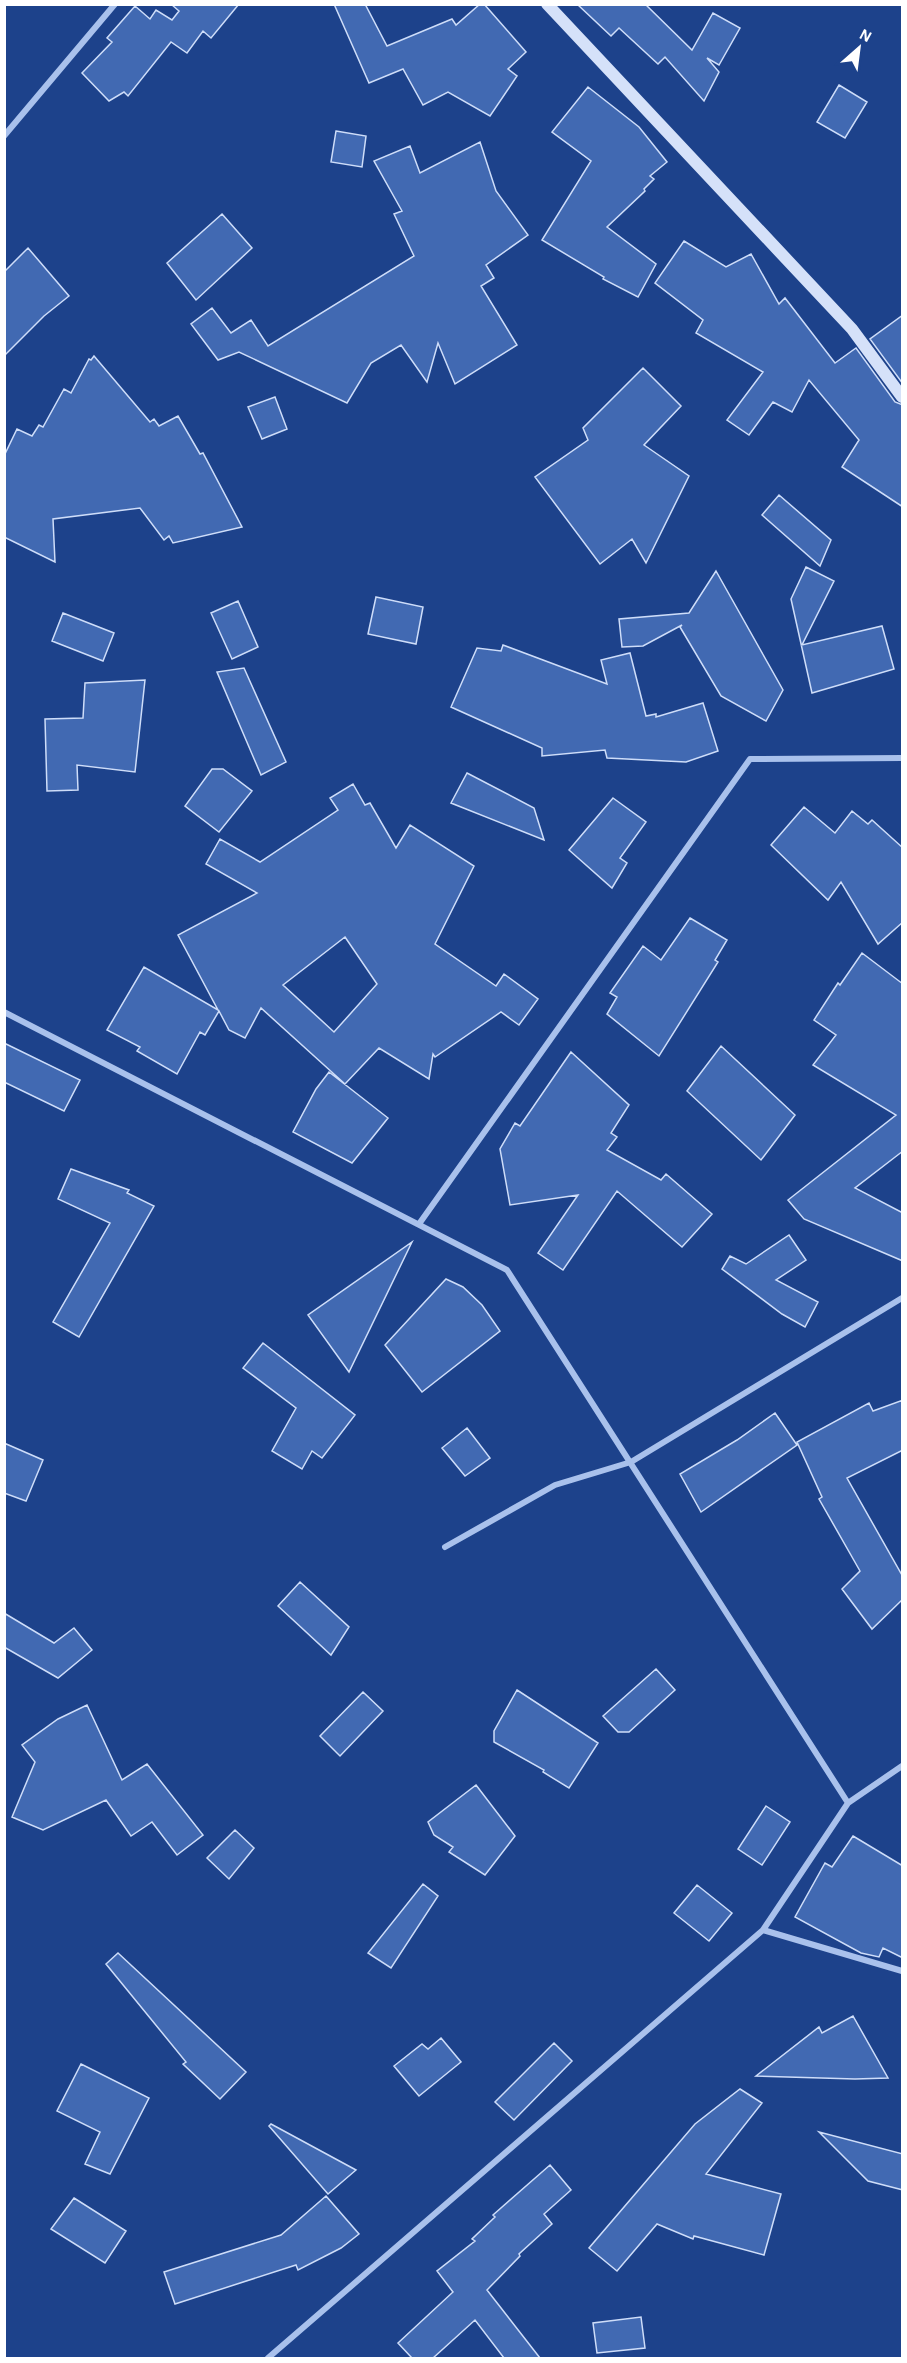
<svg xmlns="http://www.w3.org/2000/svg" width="907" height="2363" font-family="'Alegreya Sans',sans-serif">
  <rect width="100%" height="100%" fill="#1d428b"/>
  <path fill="#4169b2" stroke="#ceddf9" stroke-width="1.5" fill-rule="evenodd" d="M 171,4 L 239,4 L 211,38 L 203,31 L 187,53 L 171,42 L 128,96 L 124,92 L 109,101 L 82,73 L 112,42 L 107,38 L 135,6 L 150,19 L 156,10 L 172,20 L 179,11 Z
    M 334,4 L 365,4 L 387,46 L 452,19 L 456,25 L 480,4 L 484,4 L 526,52 L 508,69 L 517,76 L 490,116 L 448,92 L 423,105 L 403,69 L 369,83 Z
    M 577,4 L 645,4 L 692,50 L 713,13 L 740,28 L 719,65 L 707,58 L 719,72 L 704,101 L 665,57 L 658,64 L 619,28 L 611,36 Z
    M 839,85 L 867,102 L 845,138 L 817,122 Z
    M 588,87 L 639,127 L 667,162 L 650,176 L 654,179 L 644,189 L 645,191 L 607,227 L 656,264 L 638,297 L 603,279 L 604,277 L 542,240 L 591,161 L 552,132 Z
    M 336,131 L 366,136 L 362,167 L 331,162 Z
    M 480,142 L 496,191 L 528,235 L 486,265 L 494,278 L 481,286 L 517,345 L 455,384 L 438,343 L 427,382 L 401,345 L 371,363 L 347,403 L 239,352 L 218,360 L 191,324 L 212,308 L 231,333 L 251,320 L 268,346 L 414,256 L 394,214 L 402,211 L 374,161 L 410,146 L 420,173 Z
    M 222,214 L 252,248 L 196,300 L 167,263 Z
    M 684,241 L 726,267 L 751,254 L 779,304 L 785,298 L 835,363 L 856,348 L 895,402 L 903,405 L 903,507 L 842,467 L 859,440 L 809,380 L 792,412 L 773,402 L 749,435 L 727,420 L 763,372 L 696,333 L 703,320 L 655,283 Z
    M 28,248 L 69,296 L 44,316 L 4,356 L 4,272 Z
    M 903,315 L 903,384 L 870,339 Z
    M 94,356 L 150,422 L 154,419 L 159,426 L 178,416 L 200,454 L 203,453 L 242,527 L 173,543 L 169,536 L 164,540 L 140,508 L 53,519 L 55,562 L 4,537 L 4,456 L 17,429 L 32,436 L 39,425 L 43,427 L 64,389 L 71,393 L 89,359 L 91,360 Z
    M 643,368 L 681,406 L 644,445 L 689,476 L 646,563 L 632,539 L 600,564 L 535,477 L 588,440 L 583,428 Z
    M 275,397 L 287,429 L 262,439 L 248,407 Z
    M 779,495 L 831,540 L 820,566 L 762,515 Z
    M 806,567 L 834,581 L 802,645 L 882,626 L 894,669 L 812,693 L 791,599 Z
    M 716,571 L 783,690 L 766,721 L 721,696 L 680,627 L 682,625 L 643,646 L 622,647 L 619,619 L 689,613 Z
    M 376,597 L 423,607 L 416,644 L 368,634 Z
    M 238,601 L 258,647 L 232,659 L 211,613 Z
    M 63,613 L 114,633 L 103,661 L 52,641 Z
    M 503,645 L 607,684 L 601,660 L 630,653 L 646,716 L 656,714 L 656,717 L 703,703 L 718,751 L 686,762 L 607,758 L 605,750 L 542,756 L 542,748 L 451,707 L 477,648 L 501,651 Z
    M 244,668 L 286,762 L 261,775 L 217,672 Z
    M 145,680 L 135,772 L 77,765 L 78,790 L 47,791 L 45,719 L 83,718 L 85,683 Z
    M 212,769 L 223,769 L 252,791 L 219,832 L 185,806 Z
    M 467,773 L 534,808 L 544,840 L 451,803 Z
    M 353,784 L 365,805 L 370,803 L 396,848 L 410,825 L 474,866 L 435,944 L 496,986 L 504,974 L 538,999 L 519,1025 L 501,1012 L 435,1057 L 433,1054 L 429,1079 L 379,1048 L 345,1084 L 261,1008 L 245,1038 L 229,1030 L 219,1011 L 205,1035 L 200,1032 L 177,1074 L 137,1051 L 140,1047 L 107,1030 L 144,967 L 218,1010 L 178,935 L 257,893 L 206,864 L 220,839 L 260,862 L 338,810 L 330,798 ZM 345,937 L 377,984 L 334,1032 L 283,985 Z
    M 613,798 L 646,822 L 620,858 L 627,863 L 612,888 L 569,850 Z
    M 804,807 L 835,833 L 852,811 L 868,824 L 872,820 L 903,848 L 903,922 L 878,944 L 841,882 L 828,900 L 771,845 Z
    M 690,918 L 727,940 L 715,960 L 718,962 L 659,1056 L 607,1014 L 617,997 L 610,993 L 643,946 L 661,960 Z
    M 862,953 L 903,984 L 903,1151 L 855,1188 L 903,1213 L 903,1261 L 804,1219 L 788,1200 L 896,1115 L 813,1065 L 836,1035 L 814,1020 L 838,983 L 840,985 Z
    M 4,1043 L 80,1080 L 64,1111 L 4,1082 Z
    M 721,1046 L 795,1115 L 761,1160 L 687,1091 Z
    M 571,1052 L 629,1105 L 611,1133 L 617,1137 L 607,1150 L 661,1180 L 666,1174 L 712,1214 L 682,1247 L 617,1191 L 563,1270 L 538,1253 L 578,1195 L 510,1205 L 500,1149 L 515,1123 L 520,1126 Z
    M 329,1072 L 388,1118 L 352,1163 L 293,1132 L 316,1089 Z
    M 71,1169 L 129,1190 L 127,1193 L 154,1206 L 79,1337 L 53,1322 L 110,1223 L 58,1199 Z
    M 789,1235 L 806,1260 L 776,1280 L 818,1302 L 805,1327 L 782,1314 L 722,1269 L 730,1256 L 746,1264 Z
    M 412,1242 L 349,1372 L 308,1315 Z
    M 446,1279 L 463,1287 L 482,1305 L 500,1331 L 422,1392 L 385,1345 Z
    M 263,1343 L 355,1415 L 322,1458 L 312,1451 L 302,1469 L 272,1451 L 296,1408 L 243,1368 Z
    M 903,1400 L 903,1450 L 847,1478 L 903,1577 L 903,1599 L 872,1629 L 842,1589 L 860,1571 L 819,1499 L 822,1497 L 797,1442 L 869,1403 L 873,1411 Z
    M 775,1413 L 797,1445 L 701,1512 L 680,1474 L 737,1440 Z
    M 467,1428 L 490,1458 L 465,1476 L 442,1448 Z
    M 4,1443 L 43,1460 L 26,1501 L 4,1493 Z
    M 300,1582 L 349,1627 L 331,1655 L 278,1606 Z
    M 4,1613 L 54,1643 L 74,1628 L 92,1650 L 58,1678 L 4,1647 Z
    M 656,1669 L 675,1690 L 629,1732 L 618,1732 L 603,1716 Z
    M 517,1690 L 598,1743 L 569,1788 L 543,1772 L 544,1770 L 494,1742 L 494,1731 Z
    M 363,1692 L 383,1711 L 340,1756 L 320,1736 Z
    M 87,1705 L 122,1780 L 147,1764 L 203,1835 L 177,1855 L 152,1822 L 131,1836 L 106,1800 L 43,1830 L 12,1817 L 35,1762 L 22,1745 L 58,1719 Z
    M 476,1785 L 515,1836 L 485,1875 L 449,1852 L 453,1847 L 434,1835 L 428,1822 Z
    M 766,1806 L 790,1822 L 762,1865 L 738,1849 Z
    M 235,1830 L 254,1848 L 229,1879 L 207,1858 Z
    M 853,1836 L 903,1866 L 903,1958 L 883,1948 L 879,1957 L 861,1953 L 795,1917 L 825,1863 L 832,1867 Z
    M 423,1884 L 438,1896 L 391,1968 L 368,1953 Z
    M 697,1885 L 732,1913 L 709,1941 L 674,1913 Z
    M 118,1953 L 246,2072 L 220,2099 L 183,2064 L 186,2062 L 106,1964 Z
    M 853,2016 L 888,2078 L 855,2079 L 756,2076 L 819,2027 L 822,2033 Z
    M 441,2038 L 461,2062 L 419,2096 L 394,2066 L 422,2044 L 428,2049 Z
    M 554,2043 L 572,2061 L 514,2120 L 495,2102 Z
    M 81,2064 L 149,2098 L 110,2174 L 85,2164 L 100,2132 L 57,2111 Z
    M 740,2089 L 762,2103 L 706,2174 L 781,2194 L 764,2255 L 694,2236 L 693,2239 L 657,2224 L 617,2271 L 589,2248 L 695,2124 Z
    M 271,2124 L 356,2170 L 328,2194 L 269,2126 Z
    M 819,2132 L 903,2154 L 903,2190 L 868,2181 Z
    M 550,2165 L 571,2190 L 544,2214 L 552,2224 L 519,2254 L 520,2256 L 487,2290 L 540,2358 L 504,2358 L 475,2320 L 433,2358 L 412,2358 L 398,2343 L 453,2292 L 437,2271 L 475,2241 L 472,2239 L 495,2217 L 493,2215 Z
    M 326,2196 L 359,2234 L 341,2248 L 298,2270 L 296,2265 L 175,2304 L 164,2272 L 281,2235 Z
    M 74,2198 L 126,2231 L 105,2263 L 51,2229 Z
    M 641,2317 L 645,2348 L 597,2353 L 593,2323 Z"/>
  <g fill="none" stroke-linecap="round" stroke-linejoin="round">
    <path stroke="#a9c1ec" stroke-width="6" d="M 4,136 L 115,4
      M 4,1012 L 507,1270 L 848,1803
      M 419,1224 L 750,759 L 902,758
      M 445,1547 L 555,1485 L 631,1462 L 902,1298
      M 763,1930 L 902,1971
      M 268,2358 L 763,1930 L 848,1803 L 902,1766"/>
    <path stroke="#d5e1f9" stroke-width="12" d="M 547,4 L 852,329 L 902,397"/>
  </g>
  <rect width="907" height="2363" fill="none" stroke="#ffffff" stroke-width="12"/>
  <g transform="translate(859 48) rotate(28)" stroke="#1d428b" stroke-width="4.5" paint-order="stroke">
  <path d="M0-4.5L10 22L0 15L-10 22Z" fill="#ffffff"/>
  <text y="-9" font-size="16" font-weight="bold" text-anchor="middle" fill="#ffffff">N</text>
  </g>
</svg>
